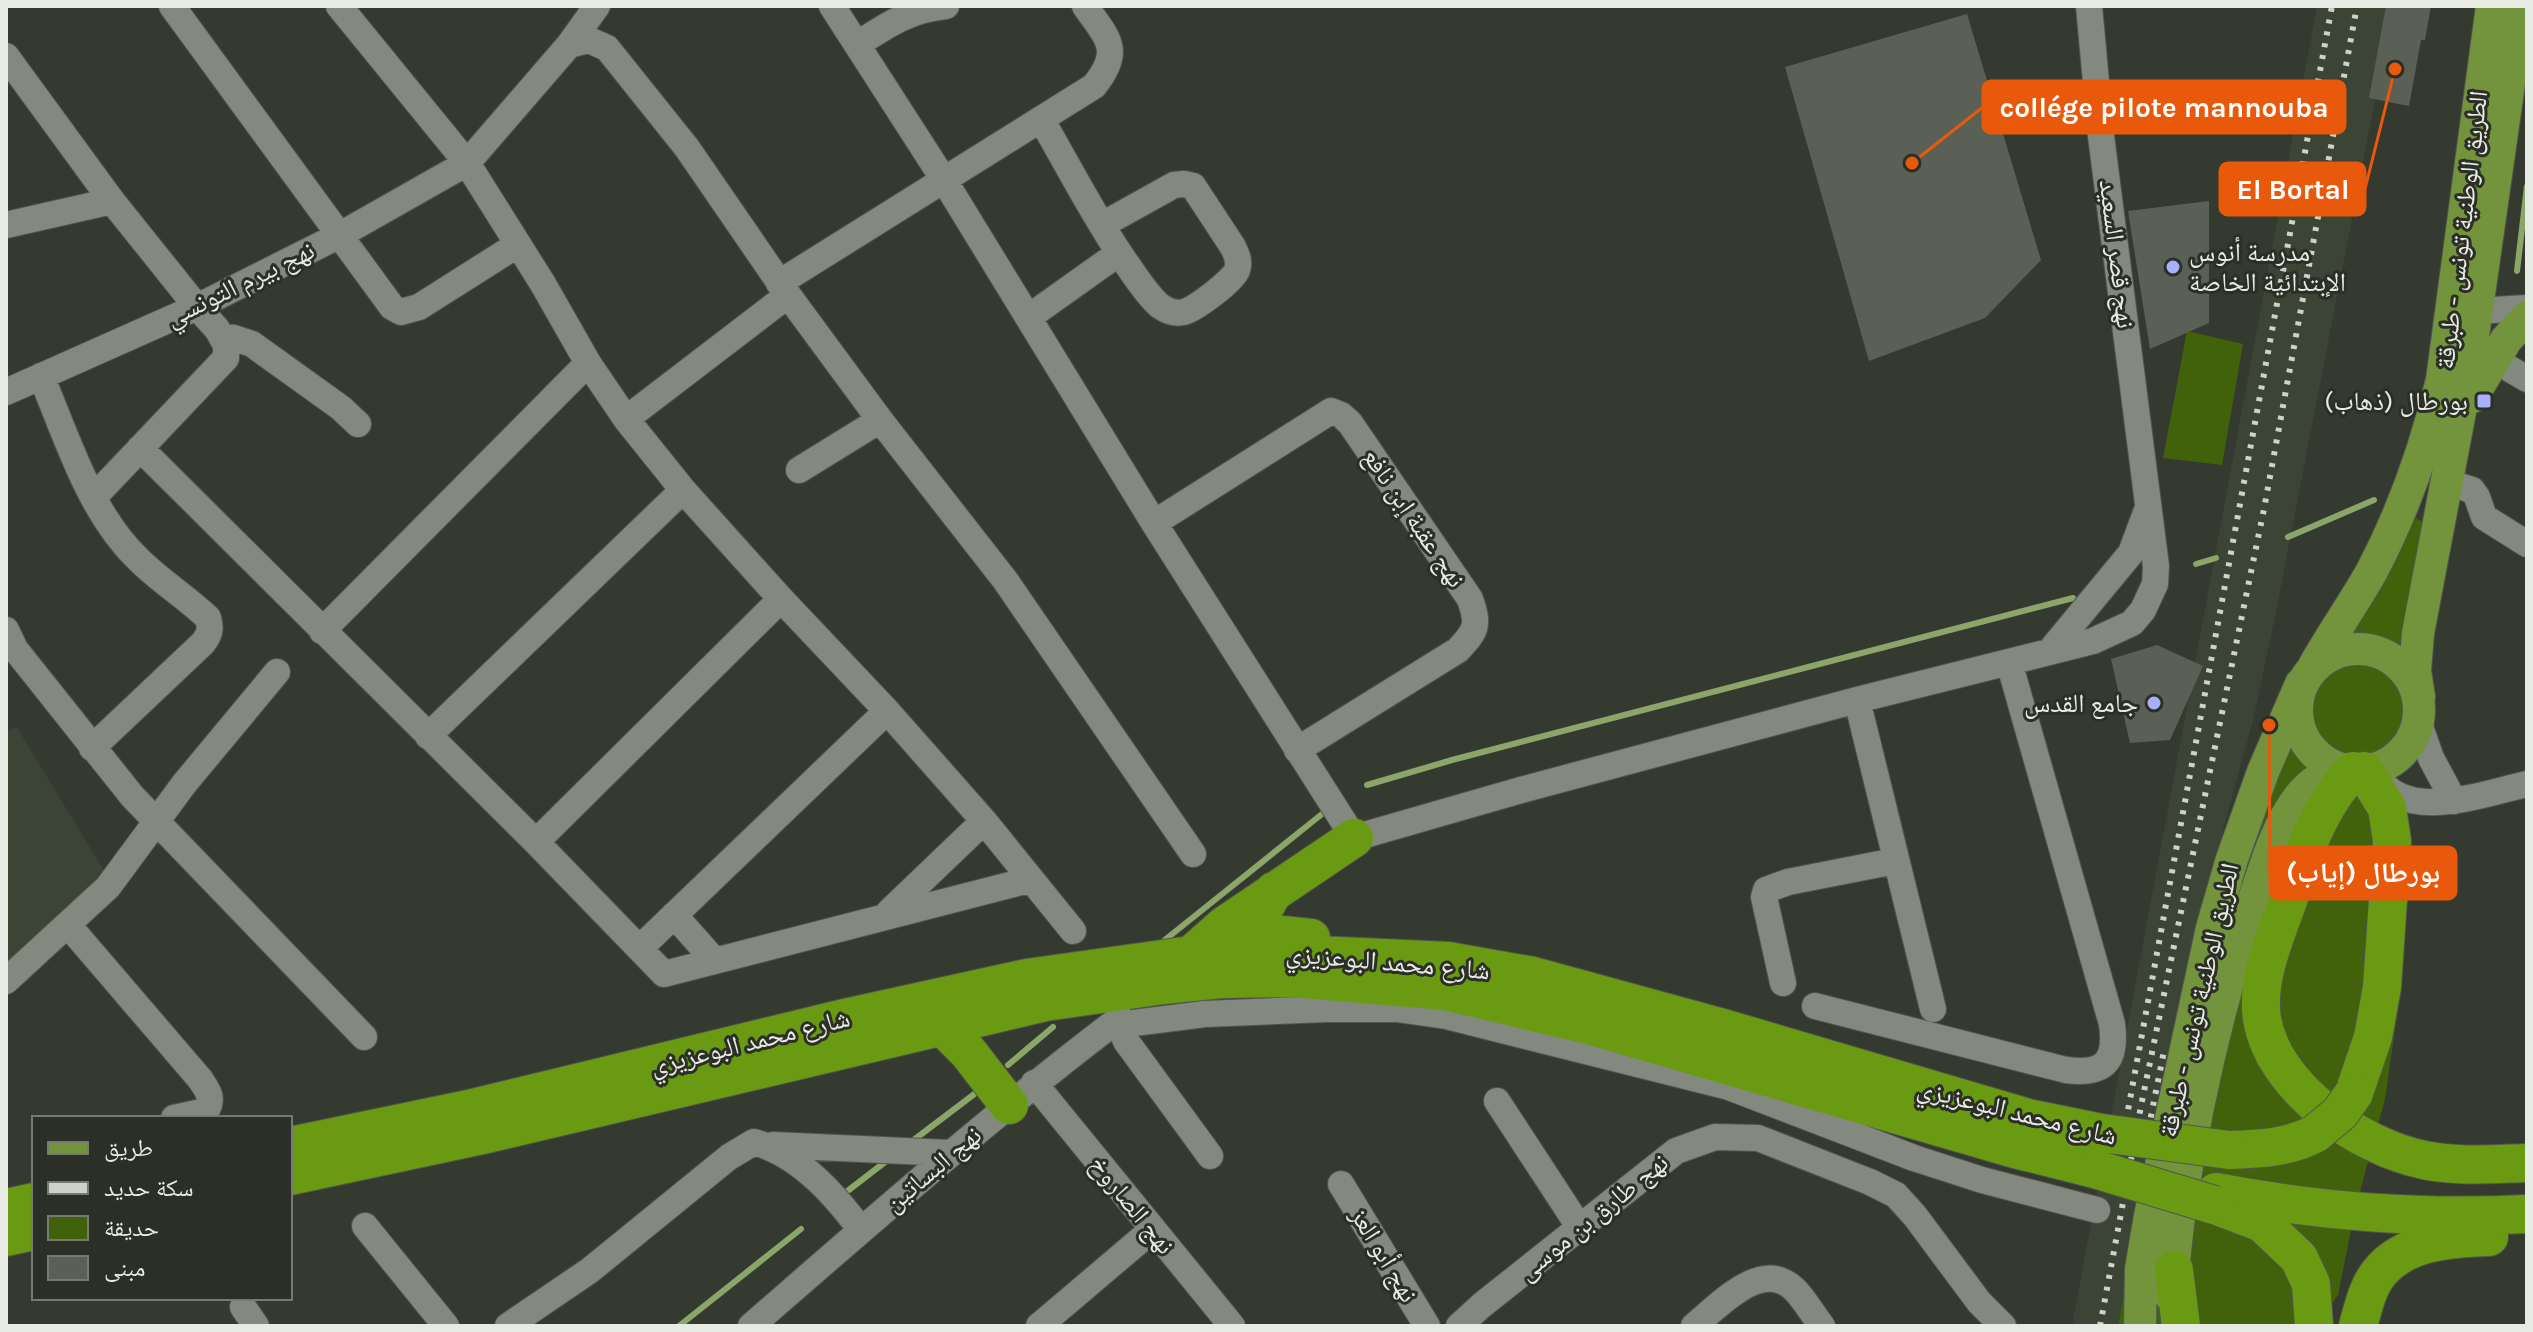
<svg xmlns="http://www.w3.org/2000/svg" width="2533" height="1332" font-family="Karla,'Noto Naskh Arabic',sans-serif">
  <rect width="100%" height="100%" fill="#353a30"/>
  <path fill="#3c4435" d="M 2317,6 L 2393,6 L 2275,617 L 2254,716 L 2205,897 L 2159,1109 L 2118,1326 L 2072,1326 Z
    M 16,726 L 108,877 L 6,971 L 6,733 Z"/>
  <path fill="#42610b" d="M 2187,331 L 2243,344 L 2222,465 L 2163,458 Z
    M 2416,518 L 2427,524 L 2410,709 L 2389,796 L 2389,897 L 2402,980 L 2385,1099 L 2355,1210 L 2338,1295 L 2316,1326 L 2118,1326 L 2160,1109 L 2230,914 L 2285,751 L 2318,681 Z"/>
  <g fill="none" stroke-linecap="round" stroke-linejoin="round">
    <path stroke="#8ca66a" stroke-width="6" d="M 2517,271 L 2527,186
      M 2288,537 L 2374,500
      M 2196,564 L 2216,558
      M 1367,785 L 1452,760 L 2073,598
      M 1161,943 L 1327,810
      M 1008,1065 L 1053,1027
      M 911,1142 L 981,1089
      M 841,1196 L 889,1159
      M 679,1326 L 801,1229"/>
  </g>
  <path fill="#5b6056" d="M 2386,6 L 2431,6 L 2425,40 L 2421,40 L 2409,106 L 2369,98 Z
    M 1967,14 L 2041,260 L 1985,318 L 1869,361 L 1785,67 Z
    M 2209,201 L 2209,323 L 2150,349 L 2128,211 Z
    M 2157,645 L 2203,666 L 2170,740 L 2130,743 L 2111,659 Z"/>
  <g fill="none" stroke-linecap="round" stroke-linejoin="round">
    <defs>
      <path id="minor" d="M 172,6 L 392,307 L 401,312 L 419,307 L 517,245
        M 339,6 L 467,163 L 543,284 L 588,363 L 626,419 L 683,490 L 781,599 L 887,711 L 984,821 L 1073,931
        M 832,6 L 944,180 L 1154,523 L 1354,838 L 1521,790 L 1857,700 L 2093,641 L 2132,623 L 2143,610 L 2155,584 L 2156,566 L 2101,136 L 2089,6
        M 858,44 C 887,25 911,9 946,6
        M 569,45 L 589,40 L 607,48 L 687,148 L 788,295 L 880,420 L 1005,580 L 1193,854
        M 6,56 L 112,201 L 197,307 L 217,329 L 226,345 L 226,358 L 94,497
        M 1041,119 C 1069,167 1094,217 1126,263 C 1136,277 1147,295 1160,306 C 1167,311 1176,314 1184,312 C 1195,309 1233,281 1237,270 C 1240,262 1237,255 1233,247 L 1193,186 L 1184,184 L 1174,185 L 1102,225
        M 6,225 L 112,201
        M 779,283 L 1094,86 C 1123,50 1108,39 1085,6
        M 2460,312 L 2527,308
        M 1029,317 L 1119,253
        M 222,337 L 234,338 L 252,344 L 341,408 L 358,424
        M 2493,359 L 2527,379
        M 41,376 C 67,437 89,512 138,559 C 160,581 186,597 208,618 C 211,629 210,634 203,643 L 92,748
        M 6,392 L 197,307 L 340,235 L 467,163 L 569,45 L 597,6
        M 626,419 L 788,295
        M 140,448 L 536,842 L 664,974 L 1029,880
        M 799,470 L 880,420
        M 2446,482 L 2472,490 L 2477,497 L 2484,517 L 2527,544
        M 1154,523 L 1331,411 L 1341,415 L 1350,423 L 1470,599 C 1479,625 1477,630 1458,650 L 1297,750
        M 6,630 L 15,649 L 132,796 L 364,1037
        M 322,631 L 588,363
        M 2050,651 L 2131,553 L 2147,510
        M 1857,700 L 1933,1009
        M 2419,724 L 2431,758 L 2454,801
        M 428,736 L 683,490
        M 2377,776 C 2406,824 2485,793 2527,784
        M 536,842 L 781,599
        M 889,912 L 984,821
        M 674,915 L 714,960
        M 68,925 L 200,1079 C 208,1091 214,1098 206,1111 L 174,1118
        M 640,948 L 887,711
        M 6,981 L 108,887 L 184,784 L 277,672
        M 1783,983 L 1764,897 L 1766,890 L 1788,882 L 1895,861
        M 1815,1006 L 2066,1070 C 2104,1075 2117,1062 2112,1024 L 2009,662
        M 1119,1025 L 1126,1041 L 1210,1156
        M 1110,1026 L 1205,1014 L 1327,1009 L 1397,1009 L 1446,1016 L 1729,1087 L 1914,1158 L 1982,1180 L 2097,1210
        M 1034,1083 L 1232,1326
        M 1497,1101 L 1580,1228
        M 773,1145 L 949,1153
        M 1341,1184 L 1427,1326
        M 365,1226 L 446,1326
        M 243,1307 L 256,1326
        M 508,1326 L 589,1271 L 729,1157 L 754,1142 C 800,1155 834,1194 861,1230
        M 751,1326 C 872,1221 992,1115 1120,1018
        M 1039,1326 L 1152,1230
        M 1459,1326 L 1482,1305 L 1676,1151 L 1715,1137 L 1758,1138 L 1870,1182 L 1896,1195 L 1915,1216 L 1979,1302 L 2003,1326
        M 1694,1326 C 1720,1305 1762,1257 1795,1290 C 1805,1300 1813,1315 1822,1326"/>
      <path id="major" d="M 2472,397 L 2506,340 L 2527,317
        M2297 710a61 61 0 1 1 122 0a61 61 0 1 1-122 0Z
        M 2314,666 C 2332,634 2354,603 2372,571 C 2404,510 2426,447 2442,380 L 2492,6
        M 2419,697 L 2415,671 L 2418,633 L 2469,364 L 2520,6
        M 2170,1295 C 2174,1267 2176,1238 2180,1210 C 2195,1109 2220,999 2253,902 C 2265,867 2276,827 2299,797 C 2310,783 2322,776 2338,768
        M 2140,1326 L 2141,1269 L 2150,1216 L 2212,928 L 2232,859 L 2263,772 L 2301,684"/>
      <path id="highway" d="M 2353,771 C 2319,806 2303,855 2288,901 C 2275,937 2256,980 2262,1019 C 2273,1087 2359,1147 2424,1160 C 2457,1167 2493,1164 2527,1163
        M 1274,891 C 1264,908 1254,920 1272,934 L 1311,938
        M 1191,955 L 1225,925 L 1354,838
        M 942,1026 L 968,1052 L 1009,1105
        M 2354,1093 L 2373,1037 L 2382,987 L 2392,841 L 2387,808 L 2364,771
        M 290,1146 L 473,1108 L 845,1018 L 1027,978 L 1191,955 L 1252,952 L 1448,961 L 1533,976 L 1723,1028 L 2028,1118 L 2102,1133
        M 2229,1150 C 2258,1149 2290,1148 2316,1133
        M 290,1176 L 478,1136 L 1045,1002 L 1163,985 L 1221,979 L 1292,978 L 1445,991 L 1588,1025 L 2015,1149 L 2095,1169
        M 2216,1192 C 2322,1212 2419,1219 2527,1214
        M 2220,1207 L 2262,1223 L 2299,1258 L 2311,1284 L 2314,1326
        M 6,1208 L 34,1202
        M 6,1237 L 34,1231
        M 2174,1270 L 2181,1326
        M 2358,1326 C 2363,1309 2367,1288 2379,1273 C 2404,1241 2452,1238 2489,1237"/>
    </defs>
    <use href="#minor" stroke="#51564d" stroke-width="28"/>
    <use href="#major" stroke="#51564d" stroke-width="34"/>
    <use href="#highway" stroke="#51564d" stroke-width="40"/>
    <use href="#minor" stroke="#83897e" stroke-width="26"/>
    <use href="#major" stroke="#74933d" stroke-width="32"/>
    <use href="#highway" stroke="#6a9a12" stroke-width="38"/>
    <path stroke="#ced2ca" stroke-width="6" stroke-dasharray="4 8" stroke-linecap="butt" d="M 2126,1121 L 2332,6
      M 2146,1141 L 2164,1051
      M 2100,1326 L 2141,1106 L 2264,509 L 2357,6"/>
    <defs>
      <path id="highway-bridge" d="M 2102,1133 L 2229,1150
        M 2316,1133 L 2340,1113 L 2354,1093
        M 2095,1169 L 2214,1205"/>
    </defs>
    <use href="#highway-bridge" stroke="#51564d" stroke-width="40" stroke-linecap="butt"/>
    <use href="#highway-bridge" stroke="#6a9a12" stroke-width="38"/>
  </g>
  <g fill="#a8b0fc" stroke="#2b2f26" stroke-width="3">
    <circle cx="2173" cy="267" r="8"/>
    <rect x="2476" y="393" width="16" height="16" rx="4"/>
    <circle cx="2154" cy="703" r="8"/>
  </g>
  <g text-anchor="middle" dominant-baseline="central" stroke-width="6" stroke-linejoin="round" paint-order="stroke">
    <g font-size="26" fill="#e7ebe4" stroke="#2b2f26">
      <text transform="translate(2462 230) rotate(-83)">الطريق الوطنية تونس - طبرقة</text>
      <text transform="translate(2117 254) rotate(83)">نهج قصر السعيد</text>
      <text transform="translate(240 284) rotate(-26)">نهج بيرم التونسي</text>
      <text transform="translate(1414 518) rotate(56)">نهج عقبة إبن نافع</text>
      <text transform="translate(1388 962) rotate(5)">شارع محمد البوعزيزي</text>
      <text transform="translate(2199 1000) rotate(-77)">الطريق الوطنية تونس - طبرقة</text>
      <text transform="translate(750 1042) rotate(-14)">شارع محمد البوعزيزي</text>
      <text transform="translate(2017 1112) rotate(14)">شارع محمد البوعزيزي</text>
      <text transform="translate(933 1169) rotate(-40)">نهج البساتين</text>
      <text transform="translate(1132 1205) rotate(51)">نهج الصاروخ</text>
      <text transform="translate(1593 1217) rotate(-39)">نهج طارق بن موسى</text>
      <text transform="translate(1384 1255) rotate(59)">نهج أبو العز</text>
    </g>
    <g font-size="26" fill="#e7ebe4" stroke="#2b2f26" text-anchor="end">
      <text x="2189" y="252" text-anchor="start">مدرسة أنوس<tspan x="2189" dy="30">الإبتدائية الخاصة</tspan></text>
      <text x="2468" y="401">بورطال (ذهاب)</text>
      <text x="2138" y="703">جامع القدس</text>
    </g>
  </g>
  <path fill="none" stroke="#e8590c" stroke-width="3" d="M1912 163L1983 107M2395 69L2365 189M2269 725L2270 873"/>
  <g fill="#e8590c" stroke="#2b2f26" stroke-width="3">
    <circle cx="1912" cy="163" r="8"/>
    <circle cx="2395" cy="69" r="8"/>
    <circle cx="2269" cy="725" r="8"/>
  </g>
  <g fill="#e8590c" stroke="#e8590c" stroke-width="3">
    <rect x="1983" y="81" width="362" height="52" rx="8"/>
    <rect x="2220" y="163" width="145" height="52" rx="8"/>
    <rect x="2270" y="847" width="186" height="52" rx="8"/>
  </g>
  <g font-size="28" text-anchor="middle" font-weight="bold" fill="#fff">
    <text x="2164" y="117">collége pilote mannouba</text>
    <text x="2293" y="199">El Bortal</text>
    <text x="2363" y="882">بورطال (إياب)</text>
  </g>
  <rect width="2533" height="1332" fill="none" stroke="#e7ebe4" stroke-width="16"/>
  <rect x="32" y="1116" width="260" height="184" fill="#2b2f26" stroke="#767a72" stroke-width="2"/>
  <rect x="48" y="1142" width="40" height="12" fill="#74933d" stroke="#767a72" stroke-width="2"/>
  <text x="104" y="1156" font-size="24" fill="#e7ebe4">طريق</text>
  <rect x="48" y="1182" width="40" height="12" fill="#ced2ca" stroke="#767a72" stroke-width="2"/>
  <text x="104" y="1196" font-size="24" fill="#e7ebe4">سكة حديد</text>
  <rect x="48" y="1216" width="40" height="24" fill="#42610b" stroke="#767a72" stroke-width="2"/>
  <text x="104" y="1236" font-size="24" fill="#e7ebe4">حديقة</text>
  <rect x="48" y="1256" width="40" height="24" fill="#5b6056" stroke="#767a72" stroke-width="2"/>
  <text x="104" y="1276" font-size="24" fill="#e7ebe4">مبنى</text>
</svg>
